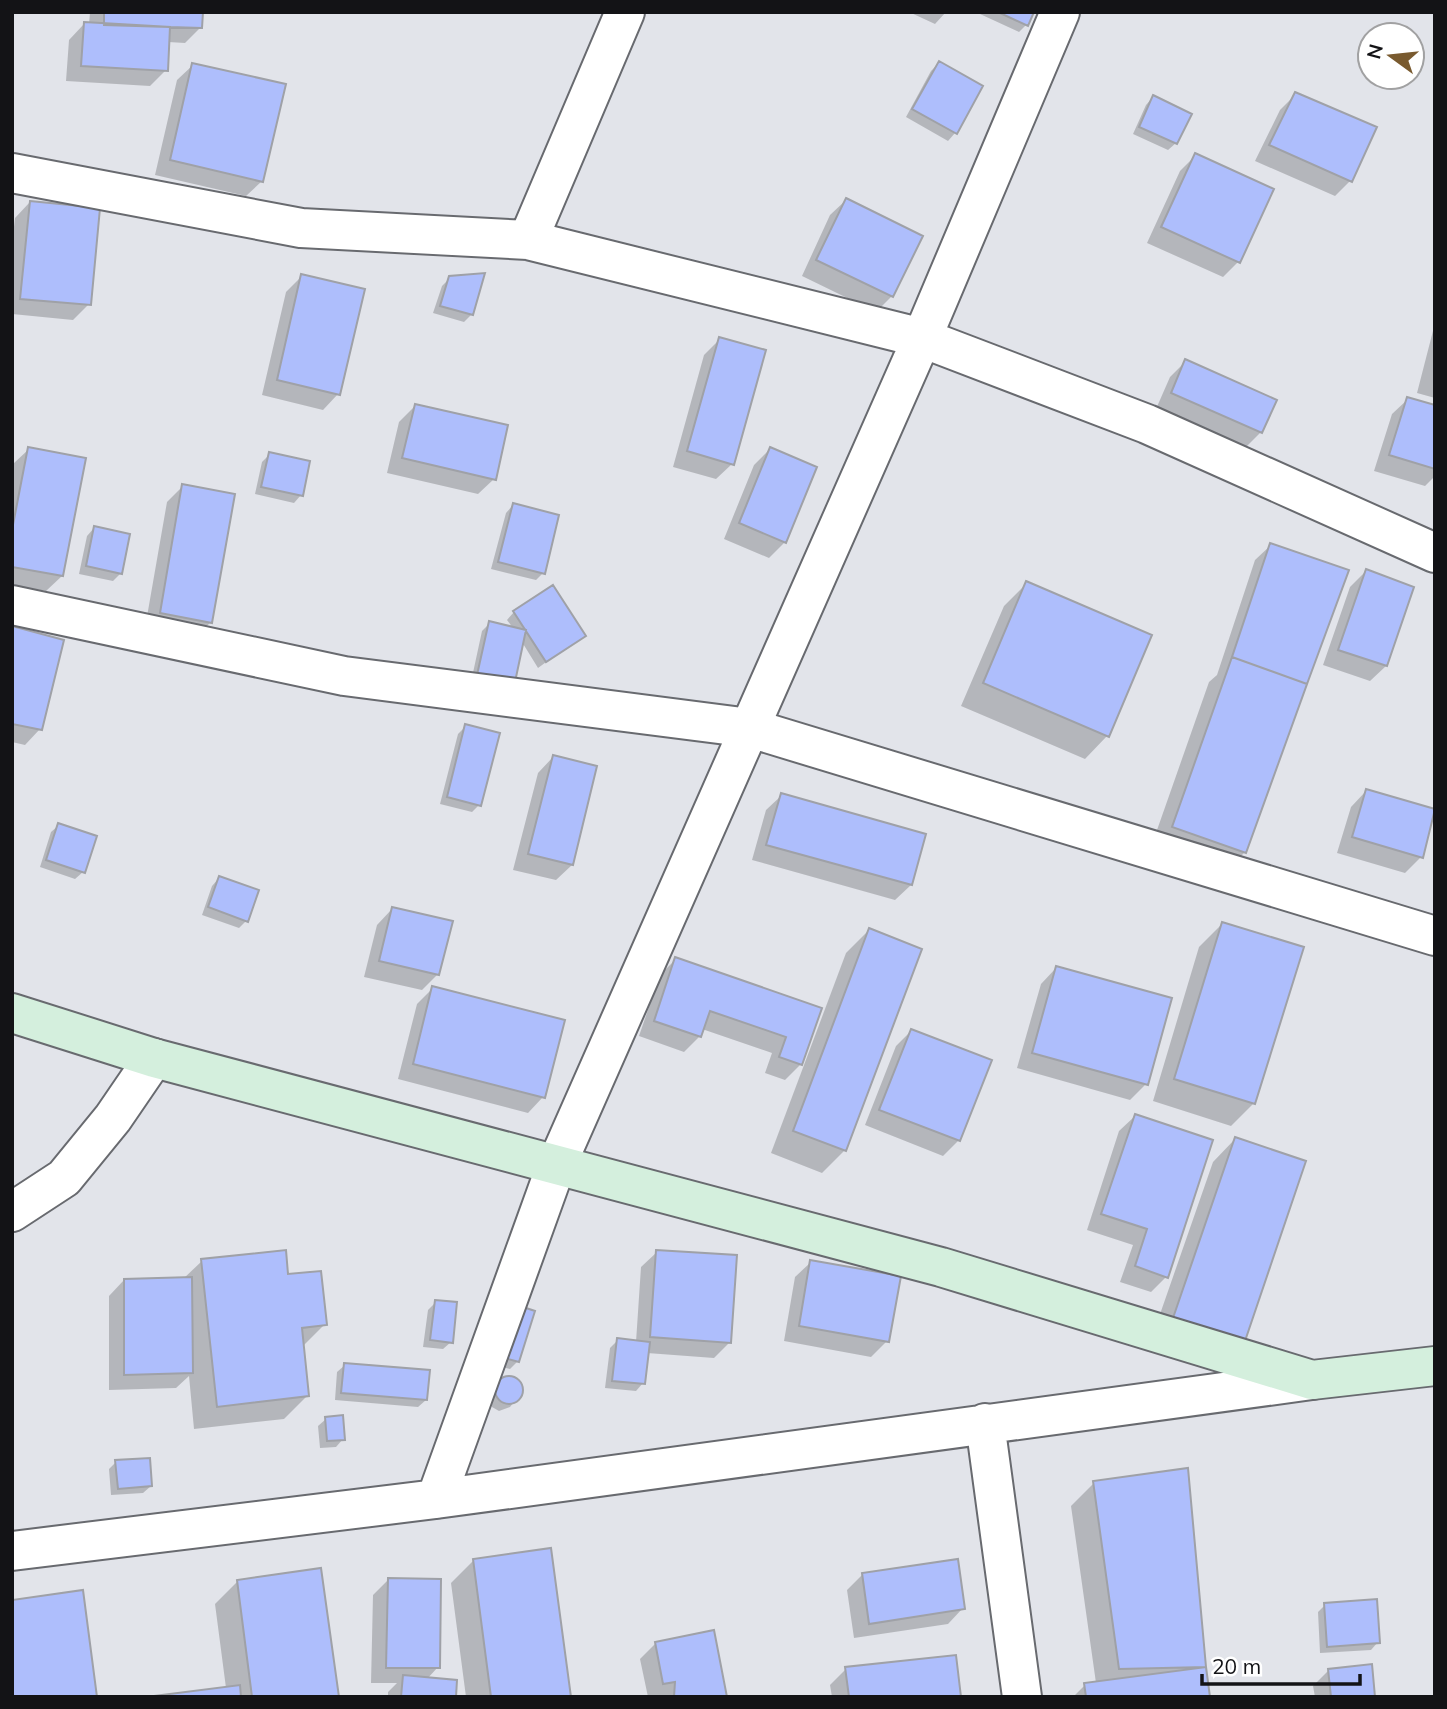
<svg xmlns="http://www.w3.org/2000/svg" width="1447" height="1709" font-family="Mulish,sans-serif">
  <rect width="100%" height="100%" fill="#e2e4ea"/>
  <path fill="#0003" d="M 90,12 L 201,12 L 201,27 L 185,43 L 168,42 L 166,70 L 150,86 L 66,81 L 69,40 L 84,24 L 89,25 Z
    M 909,12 L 946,12 L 935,24 Z
    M 981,12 L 1032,12 L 1026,25 L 1019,32 L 980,14 Z
    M 939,63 L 981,86 L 955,133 L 948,141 L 906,117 L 931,71 Z
    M 193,65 L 262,181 L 246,196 L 155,175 L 177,80 Z
    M 1296,94 L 1350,181 L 1335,196 L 1255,161 L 1280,110 Z
    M 1153,97 L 1176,143 L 1168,150 L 1133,134 L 1146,105 Z
    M 1196,155 L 1238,262 L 1223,277 L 1147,243 L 1180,171 Z
    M 846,200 L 892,296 L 876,312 L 802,276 L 830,215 Z
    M 30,202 L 89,304 L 73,320 L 12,314 L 12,244 L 15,218 Z
    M 302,276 L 338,394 L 323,410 L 262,395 L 286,292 Z
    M 450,278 L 472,314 L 464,322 L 433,313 L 442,286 Z
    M 1435,323 L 1435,398 L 1417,393 Z
    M 720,339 L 732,464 L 716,479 L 673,467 L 704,355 Z
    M 1185,362 L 1261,432 L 1245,448 L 1156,409 L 1170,377 Z
    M 1408,399 L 1435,407 L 1435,476 L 1425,486 L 1374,471 L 1392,414 Z
    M 415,406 L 494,479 L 478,494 L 387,473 L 399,422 Z
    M 29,449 L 62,576 L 46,591 L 12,585 L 12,469 L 13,464 Z
    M 770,449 L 785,542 L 769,558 L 724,539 L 754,465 Z
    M 270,454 L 301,495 L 294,503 L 255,494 L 262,462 Z
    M 183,486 L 211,622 L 195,637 L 145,628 L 167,502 Z
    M 513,505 L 543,573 L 536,580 L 491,569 L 506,513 Z
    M 94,528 L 121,573 L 113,581 L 79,574 L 87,536 Z
    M 1271,545 L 1245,852 L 1222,875 L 1150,850 L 1209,682 L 1217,675 L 1255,560 Z
    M 1366,571 L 1412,588 L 1386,666 L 1370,681 L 1323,665 L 1350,587 Z
    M 1027,583 L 1107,736 L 1085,759 L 961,706 L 1004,606 Z
    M 514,612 L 583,635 L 538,668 L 522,642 L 471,682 L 482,631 L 490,623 L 513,628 L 507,620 Z
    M 12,628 L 40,729 L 25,745 L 12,742 Z
    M 466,726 L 479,805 L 472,812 L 440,804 L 458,734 Z
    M 553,757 L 572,865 L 556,880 L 513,870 L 538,773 Z
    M 1366,791 L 1421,857 L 1405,873 L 1337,853 L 1351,807 Z
    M 782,795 L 911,885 L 895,900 L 752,860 L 766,810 Z
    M 59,825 L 83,872 L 75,879 L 40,867 L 51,832 Z
    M 219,878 L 246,921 L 239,928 L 202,915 L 212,886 Z
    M 392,909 L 438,974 L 422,990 L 364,977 L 377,925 Z
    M 1222,924 L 1254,1103 L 1231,1126 L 1153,1101 L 1199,947 Z
    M 869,930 L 845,1150 L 822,1173 L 771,1153 L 846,953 Z
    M 676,959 L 820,1009 L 801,1064 L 785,1080 L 765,1073 L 772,1053 L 702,1029 L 700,1036 L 684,1052 L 639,1036 L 660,975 Z
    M 1056,968 L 1146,1084 L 1130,1100 L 1017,1068 L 1041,984 Z
    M 433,988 L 543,1097 L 528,1113 L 398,1079 L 417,1004 Z
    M 911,1031 L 959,1140 L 943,1156 L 865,1125 L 896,1046 Z
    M 1135,1116 L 1166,1277 L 1151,1292 L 1120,1282 L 1133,1245 L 1087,1230 L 1119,1131 Z
    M 1235,1139 L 1243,1340 L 1151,1340 L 1213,1162 Z
    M 657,1252 L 730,1342 L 714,1358 L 647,1353 L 643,1383 L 636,1391 L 605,1388 L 610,1348 L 618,1340 L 636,1342 L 641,1267 Z
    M 202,1261 L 287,1276 L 325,1324 L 302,1347 L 307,1396 L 284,1419 L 194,1429 L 189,1376 L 176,1388 L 109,1390 L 109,1296 L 124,1280 L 183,1279 Z
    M 811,1262 L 887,1341 L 871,1357 L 784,1341 L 795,1277 Z
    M 436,1302 L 451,1342 L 443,1349 L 423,1347 L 428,1310 Z
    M 510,1314 L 518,1361 L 510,1369 L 494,1365 Z
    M 345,1365 L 426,1400 L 418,1407 L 335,1400 L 337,1372 Z
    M 511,1378 L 517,1381 L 522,1392 L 510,1407 L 499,1411 L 492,1407 L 489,1399 L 491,1391 L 499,1383 Z
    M 326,1419 L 343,1439 L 336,1447 L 320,1448 L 318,1426 Z
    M 116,1462 L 151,1486 L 143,1493 L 111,1495 L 109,1469 Z
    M 1187,1470 L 1208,1697 L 1073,1697 L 1085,1685 L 1096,1683 L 1071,1506 L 1094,1483 Z
    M 474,1560 L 569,1697 L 466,1697 L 451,1583 Z
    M 862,1575 L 963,1608 L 948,1624 L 854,1638 L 847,1590 Z
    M 388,1580 L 438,1667 L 427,1679 L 454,1697 L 388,1697 L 388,1692 L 397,1683 L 371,1683 L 373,1595 Z
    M 238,1581 L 337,1697 L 160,1697 L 226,1688 L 215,1604 Z
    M 12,1601 L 95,1697 L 12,1697 Z
    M 1325,1605 L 1378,1642 L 1371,1650 L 1320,1653 L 1318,1612 Z
    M 656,1643 L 725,1697 L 648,1697 L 640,1659 Z
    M 846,1669 L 959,1697 L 832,1697 L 830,1685 Z
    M 1329,1670 L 1373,1697 L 1315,1697 L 1313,1686 Z"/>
  <path fill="#aebefc" stroke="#9fa1a7" stroke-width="2" d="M 104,12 L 203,12 L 202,28 L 104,25 Z
    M 998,12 L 1034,12 L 1028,26 Z
    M 84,22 L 170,27 L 168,71 L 81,66 Z
    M 939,61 L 983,86 L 957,134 L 912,109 Z
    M 192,63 L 286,84 L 263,182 L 170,160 Z
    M 1295,92 L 1377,127 L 1352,182 L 1269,145 Z
    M 1153,95 L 1192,114 L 1177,144 L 1139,127 Z
    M 1195,153 L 1274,189 L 1240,263 L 1161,227 Z
    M 846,198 L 923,236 L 893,297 L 816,260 Z
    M 30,201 L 100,208 L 91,305 L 20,299 Z
    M 485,273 L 473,315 L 440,306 L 449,276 Z
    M 301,274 L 365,289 L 340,395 L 277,380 Z
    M 719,337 L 766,350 L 734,465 L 687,451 Z
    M 1185,359 L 1277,400 L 1262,433 L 1171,393 Z
    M 1407,397 L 1435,405 L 1435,469 L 1389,455 Z
    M 415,404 L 508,425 L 496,480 L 402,458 Z
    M 28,447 L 86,458 L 63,576 L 12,567 L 12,530 Z
    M 770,447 L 817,467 L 786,543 L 739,523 Z
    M 269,452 L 310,461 L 303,496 L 261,487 Z
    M 182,484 L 235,494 L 212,623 L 160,613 Z
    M 513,503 L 559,515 L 545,574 L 498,562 Z
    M 94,526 L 130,534 L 122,574 L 86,566 Z
    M 1270,543 L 1349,570 L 1307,684 L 1232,657 Z
    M 1366,569 L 1414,587 L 1387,666 L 1338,650 Z
    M 1026,581 L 1152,635 L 1109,737 L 983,683 Z
    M 553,585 L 586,636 L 546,662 L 513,611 Z
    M 489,621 L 526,630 L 515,682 L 477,675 Z
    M 12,626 L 64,640 L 42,730 L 12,724 Z
    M 1232,657 L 1307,684 L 1246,853 L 1172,827 Z
    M 465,724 L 500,733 L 481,806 L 447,797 Z
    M 553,755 L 597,766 L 573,865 L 528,854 Z
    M 1366,789 L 1435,809 L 1423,858 L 1352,837 Z
    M 781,793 L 926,834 L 912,885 L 766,845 Z
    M 58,823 L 97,836 L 85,873 L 46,860 Z
    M 219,876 L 259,890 L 248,922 L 208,907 Z
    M 392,907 L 453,921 L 439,975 L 379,961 Z
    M 1222,922 L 1304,947 L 1255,1104 L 1174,1079 Z
    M 869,928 L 922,949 L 846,1151 L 793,1131 Z
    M 675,957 L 822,1008 L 802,1065 L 779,1057 L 786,1037 L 710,1011 L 701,1037 L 654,1021 Z
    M 1056,966 L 1172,998 L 1148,1085 L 1032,1053 Z
    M 432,986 L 565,1020 L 545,1098 L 413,1064 Z
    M 911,1029 L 992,1060 L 960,1141 L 879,1110 Z
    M 1135,1114 L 1213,1140 L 1168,1278 L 1135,1266 L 1147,1229 L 1101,1214 Z
    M 1235,1137 L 1306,1161 L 1245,1341 L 1173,1318 Z
    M 286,1250 L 288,1274 L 321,1271 L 327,1325 L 302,1328 L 309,1396 L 217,1407 L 201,1259 Z
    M 656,1250 L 737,1255 L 731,1343 L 650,1337 Z
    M 810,1260 L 901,1276 L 889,1342 L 799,1326 Z
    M 192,1277 L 193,1373 L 124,1375 L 124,1279 Z
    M 435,1300 L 457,1302 L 453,1343 L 430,1340 Z
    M 517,1305 L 535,1311 L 519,1362 L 501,1357 Z
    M 617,1338 L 650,1342 L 645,1384 L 612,1381 Z
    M 344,1363 L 430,1370 L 427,1400 L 341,1393 Z
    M495 1390a14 14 0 1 1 28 0a14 14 0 1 1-28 0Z
    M 343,1415 L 345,1440 L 327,1441 L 325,1417 Z
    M 150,1458 L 152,1486 L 118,1489 L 115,1460 Z
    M 1188,1468 L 1206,1667 L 1119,1669 L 1093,1481 Z
    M 551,1548 L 571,1697 L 491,1697 L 473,1559 Z
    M 958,1559 L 965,1609 L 869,1624 L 862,1573 Z
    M 321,1568 L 339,1697 L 252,1697 L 237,1580 Z
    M 388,1578 L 441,1579 L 440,1668 L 386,1668 Z
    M 83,1590 L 97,1697 L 13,1697 L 12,1600 Z
    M 1377,1599 L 1380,1643 L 1327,1647 L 1324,1603 Z
    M 714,1630 L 727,1697 L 674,1697 L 675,1682 L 663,1684 L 655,1642 Z
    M 956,1655 L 961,1697 L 849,1697 L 845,1667 Z
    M 1372,1664 L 1375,1697 L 1331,1697 L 1328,1669 Z
    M 1206,1667 L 1210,1697 L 1086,1697 L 1084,1683 Z
    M 403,1675 L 457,1680 L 456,1697 L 401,1697 Z
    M 240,1685 L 241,1697 L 146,1697 Z"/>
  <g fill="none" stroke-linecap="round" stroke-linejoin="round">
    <defs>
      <path id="street" d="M 12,173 L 301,228 L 528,240 L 922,338 L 1147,424 L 1435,553
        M 528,240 L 625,12
        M 12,605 L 344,676 L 750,728 L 1435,936
        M 12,1212 L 64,1178 L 113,1118 L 154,1058
        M 985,1423 L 1022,1697
        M 436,1499 L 556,1166 L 922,338 L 1060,12
        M 12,1551 L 436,1499 L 1312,1380"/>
      <path id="secondary" d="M 12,1013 L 154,1058 L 941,1267 L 1312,1380 L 1435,1366"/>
    </defs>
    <use href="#street" stroke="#686a6f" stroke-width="42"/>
    <use href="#secondary" stroke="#686a6f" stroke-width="42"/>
    <use href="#street" stroke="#fff" stroke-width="38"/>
    <use href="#secondary" stroke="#d4efdd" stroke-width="38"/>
  </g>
  <rect width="1447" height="1709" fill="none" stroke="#131316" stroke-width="28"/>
  <g transform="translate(1391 56) rotate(285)"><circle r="33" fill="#ffffff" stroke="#a1a1a2" stroke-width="2"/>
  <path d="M0-5L12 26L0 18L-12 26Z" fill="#795a2f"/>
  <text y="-10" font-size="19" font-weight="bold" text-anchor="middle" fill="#131316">N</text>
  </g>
  <path d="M1202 1674v10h158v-10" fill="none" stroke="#131316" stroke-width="3.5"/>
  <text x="1212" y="1674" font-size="21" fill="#131316" stroke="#ffffff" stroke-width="5" paint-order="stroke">20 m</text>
</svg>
